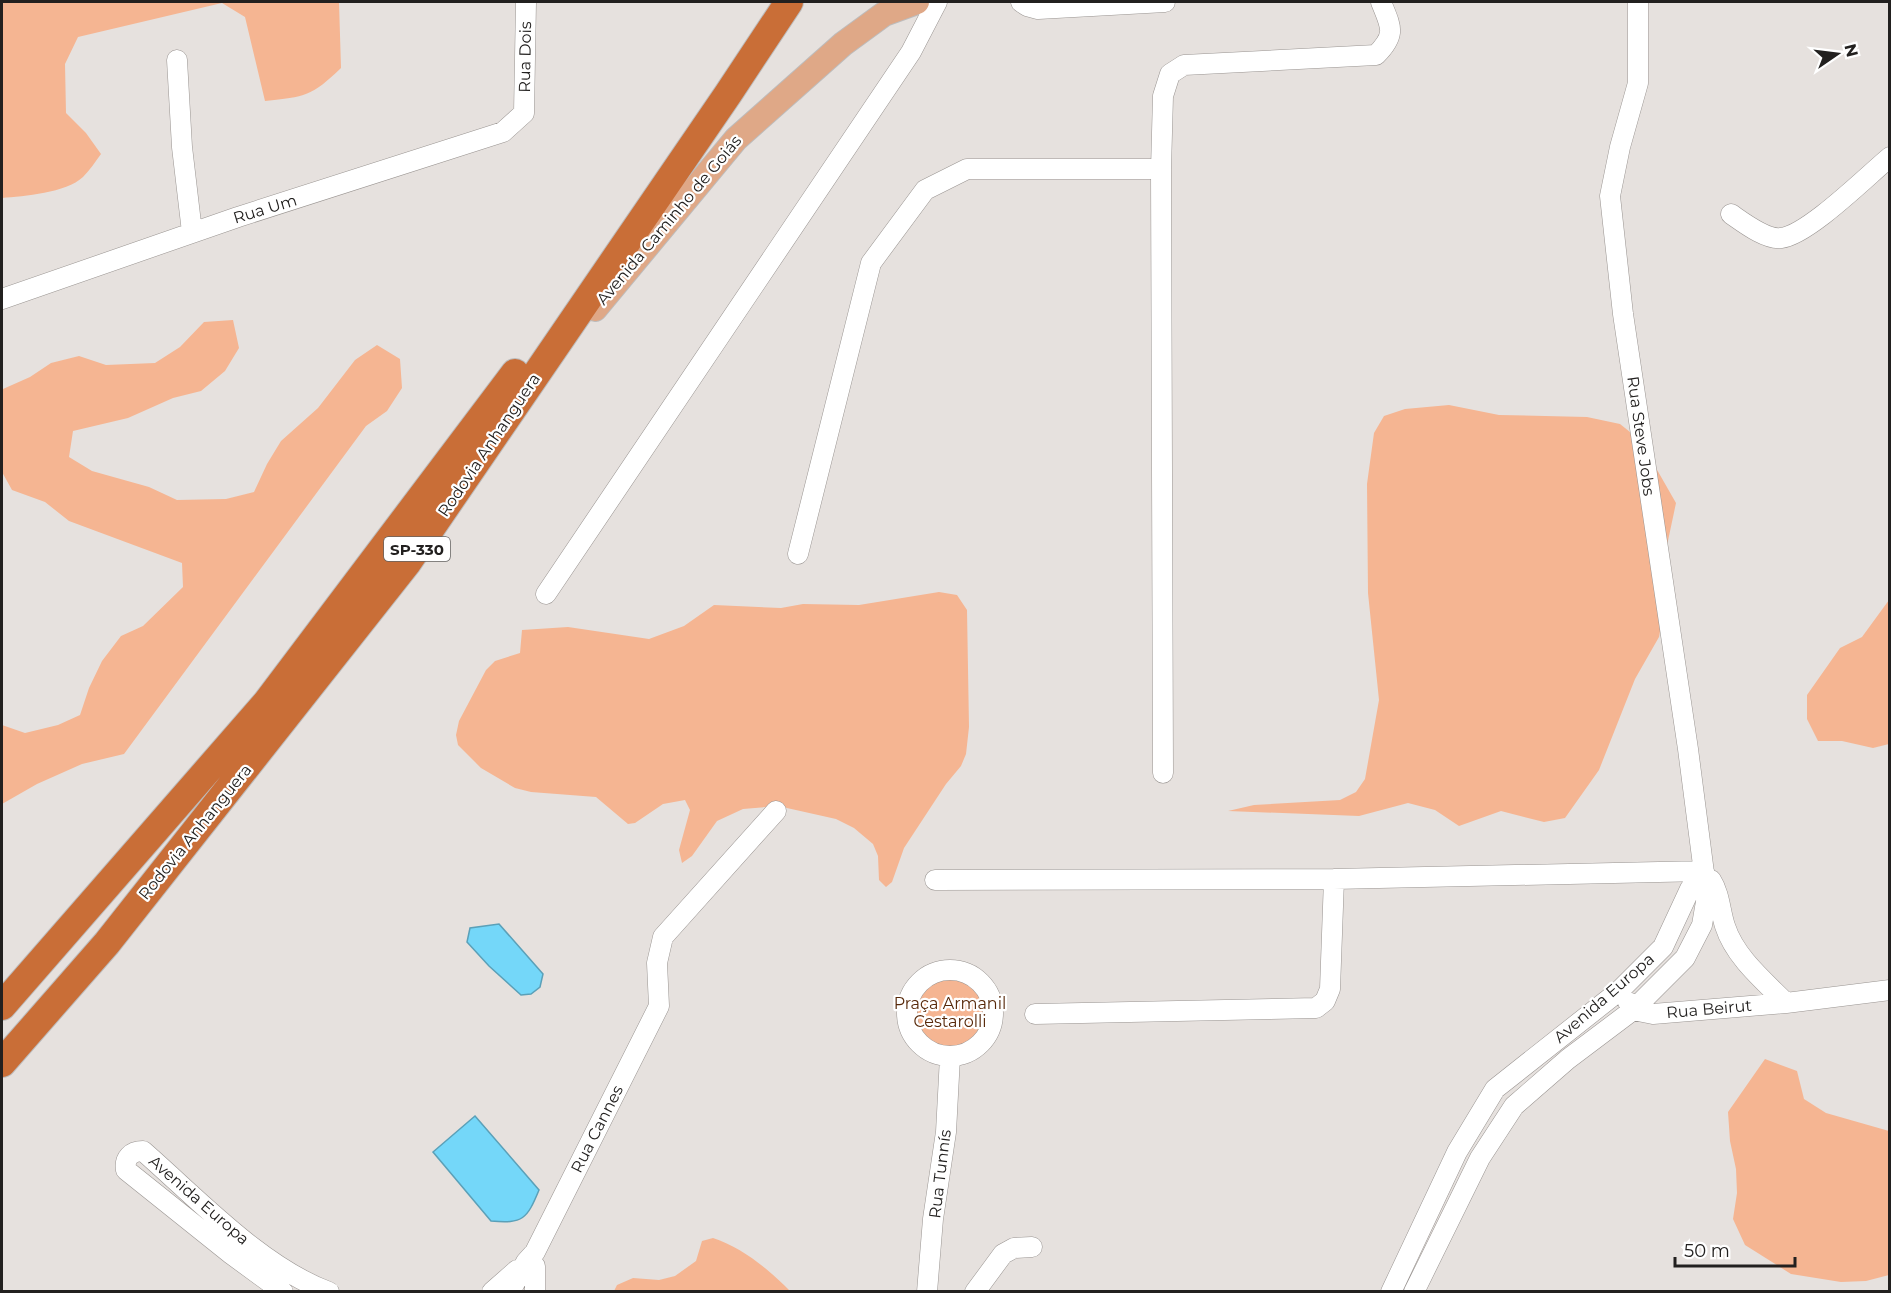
<svg xmlns="http://www.w3.org/2000/svg" width="1891" height="1293" font-family="Montserrat,sans-serif">
  <rect width="100%" height="100%" fill="#e6e1de"/>
  <path fill="#f5b592" d="M 2,2 L 339,2 L 341,68 C 312,96 305,97 265,101 L 245,17 L 222,3 L 78,37 L 65,64 L 66,113 L 86,133 L 101,154 C 95,162 90,170 83,177 C 66,193 24,196 2,198 Z
    M 233,320 L 239,348 L 225,371 L 201,391 L 173,398 L 128,418 L 73,431 L 69,457 L 92,471 L 149,487 L 177,500 L 226,499 L 254,492 L 267,464 L 281,441 L 318,408 L 355,360 L 377,345 L 400,359 L 402,388 L 387,411 L 366,426 L 124,754 L 82,764 L 37,784 L 2,804 L 2,725 L 25,733 L 58,725 L 80,715 L 89,688 L 102,661 L 121,636 L 143,626 L 183,587 L 182,563 L 69,521 L 45,502 L 12,490 L 2,472 L 2,391 L 3,389 L 30,377 L 51,363 L 79,356 L 106,365 L 155,363 L 180,347 L 204,322 Z
    M 1449,405 L 1499,415 L 1587,417 L 1620,424 L 1640,440 L 1676,503 L 1662,569 L 1663,615 L 1659,637 L 1635,679 L 1599,770 L 1565,818 L 1544,822 L 1501,811 L 1459,826 L 1435,810 L 1408,803 L 1359,816 L 1228,811 L 1254,805 L 1340,800 L 1356,792 L 1365,779 L 1379,700 L 1368,593 L 1367,484 L 1374,433 L 1384,416 L 1405,409 Z
    M 939,592 L 957,595 L 967,610 L 969,727 L 966,754 L 961,766 L 946,784 L 904,848 L 892,882 L 886,887 L 879,880 L 878,856 L 873,844 L 854,828 L 836,819 L 778,806 L 743,809 L 717,821 L 692,856 L 682,863 L 679,850 L 690,810 L 685,800 L 663,804 L 635,823 L 628,824 L 596,797 L 531,792 L 515,788 L 481,768 L 458,745 L 456,735 L 459,721 L 486,670 L 495,661 L 520,653 L 522,630 L 568,627 L 649,639 L 684,626 L 714,605 L 781,608 L 803,604 L 859,605 Z
    M 1889,600 L 1889,744 L 1873,748 L 1842,741 L 1818,741 L 1807,719 L 1807,695 L 1840,648 L 1862,637 Z
    M912 1013a38 38 0 1 1 76 0a38 38 0 1 1-76 0Z
    M 1765,1059 L 1797,1071 L 1804,1099 L 1826,1113 L 1889,1131 L 1889,1275 L 1866,1281 L 1841,1282 L 1791,1274 L 1745,1245 L 1733,1219 L 1737,1193 L 1736,1169 L 1730,1141 L 1728,1112 Z
    M 713,1238 C 743,1248 768,1269 790,1291 L 614,1291 L 617,1285 L 633,1278 L 659,1280 L 675,1276 L 696,1261 L 702,1241 Z"/>
  <path fill="#74d7f9" stroke="#5ba0b8" stroke-width="1.5" d="M 499,924 L 543,974 L 540,987 L 531,994 L 521,995 L 489,966 L 467,942 L 470,928 Z
    M 475,1116 L 539,1190 C 527,1219 523,1224 491,1221 L 433,1152 Z"/>
  <g fill="none" stroke-linecap="round" stroke-linejoin="round">
    <defs>
      <path id="minor" d="M 1021,2 L 1027,6 L 1038,9 L 1165,2
        M 177,60 L 182,147 L 192,232
        M 1161,169 L 1163,96 L 1170,74 L 1184,65 L 1376,55 C 1397,34 1391,27 1381,2
        M 1731,214 C 1744,223 1766,240 1781,238 C 1808,235 1867,176 1890,157
        M 2,299 L 238,217 L 503,132 L 524,113 L 526,2
        M 798,554 L 871,263 L 925,190 L 967,169 L 1161,169 L 1163,773
        M 546,594 L 911,52 L 937,2
        M 935,880 L 1334,879 L 1704,871
        M 1711,880 C 1720,894 1720,911 1725,926 C 1735,957 1763,980 1786,1003
        M907 1013a43 43 0 1 1 86 0a43 43 0 1 1-86 0Z
        M 1628,1002 L 1633,1010 L 1653,1014 L 1786,1003 L 1890,990
        M 1035,1014 L 1316,1008 L 1325,1001 L 1330,989 L 1334,879
        M 535,1266 L 535,1292
        M 283,1292 L 231,1254 L 126,1170 C 124,1158 131,1151 143,1151 C 198,1199 261,1267 329,1292
        M 492,1292 L 517,1270
        M 510,1292 L 526,1262 L 535,1252 L 659,1006 L 657,963 L 663,937 L 776,811
        M 927,1292 L 933,1219 L 946,1132 L 950,1057
        M 975,1292 L 1003,1254 L 1014,1248 L 1032,1247
        M 1391,1292 L 1457,1152 L 1495,1089 L 1619,991 L 1663,947 L 1690,889 L 1704,871
        M 1414,1292 L 1480,1158 L 1514,1106 L 1568,1059 L 1633,1010 L 1685,958 L 1702,925 L 1707,896 L 1688,749 L 1623,314 L 1610,196 L 1620,147 L 1638,83 L 1638,2"/>
      <path id="major" d="M 595,309 L 736,139 L 843,44 L 884,14 L 917,2"/>
      <path id="highway" d="M 2,1006 L 267,702 L 515,373
        M 2,1063 L 107,943 L 407,563 L 728,94 L 789,2"/>
    </defs>
    <use href="#minor" stroke="#999491" stroke-width="21"/>
    <use href="#major" stroke="#bdbcbc" stroke-width="26"/>
    <use href="#highway" stroke="#bdbcbc" stroke-width="30"/>
    <use href="#minor" stroke="#fff" stroke-width="20"/>
    <use href="#major" stroke="#dfa887" stroke-width="24"/>
    <use href="#highway" stroke="#c96e37" stroke-width="28"/>
  </g>
  <g text-anchor="middle" dominant-baseline="central" stroke-width="4.5" stroke-linejoin="round" paint-order="stroke">
    <rect fill="#fff" stroke="#646362" stroke-width="1.5" x="384" y="537" width="66" height="24" rx="4.5"/>
    <g font-size="15" font-weight="bold" fill="#22201f">
      <text x="417" y="549">SP-330</text>
    </g>
    <g font-size="16" fill="#22201f" stroke="#fff">
      <text transform="translate(525 57) rotate(-89)">Rua Dois</text>
      <text transform="translate(265 209) rotate(-17)">Rua Um</text>
      <text transform="translate(669 220) rotate(-50)">Avenida Caminho de Goiás</text>
      <text transform="translate(1641 436) rotate(82)">Rua Steve Jobs</text>
      <text transform="translate(489 445) rotate(-56)">Rodovia Anhanguera</text>
      <text transform="translate(195 832) rotate(-51)">Rodovia Anhanguera</text>
      <text transform="translate(1604 998) rotate(-41)">Avenida Europa</text>
      <text transform="translate(1709 1009) rotate(-5)">Rua Beirut</text>
      <text transform="translate(597 1129) rotate(-63)">Rua Cannes</text>
      <text transform="translate(940 1174) rotate(-83)">Rua Tunnís</text>
      <text transform="translate(199 1200) rotate(41)">Avenida Europa</text>
    </g>
    <g font-size="16" fill="#572809" stroke="#fff">
      <text x="950" y="1003">Praça Armanil<tspan x="950" dy="18">Cestarolli</tspan></text>
    </g>
  </g>
  <rect width="1891" height="1293" fill="none" stroke="#22201f" stroke-width="6"/>
  <g transform="translate(1837 54) rotate(76)" stroke="#ffffff" stroke-width="4.5" paint-order="stroke">
  <path d="M0-4.5L10 22L0 15L-10 22Z" fill="#22201f"/>
  <text y="-9" font-size="16" font-weight="bold" text-anchor="middle" fill="#22201f">N</text>
  </g>
  <path d="M1675 1257v9h120v-9" fill="none" stroke="#22201f" stroke-width="3"/>
  <text x="1684" y="1257" font-size="18" fill="#22201f" stroke="#ffffff" stroke-width="4.5" paint-order="stroke">50 m</text>
</svg>
